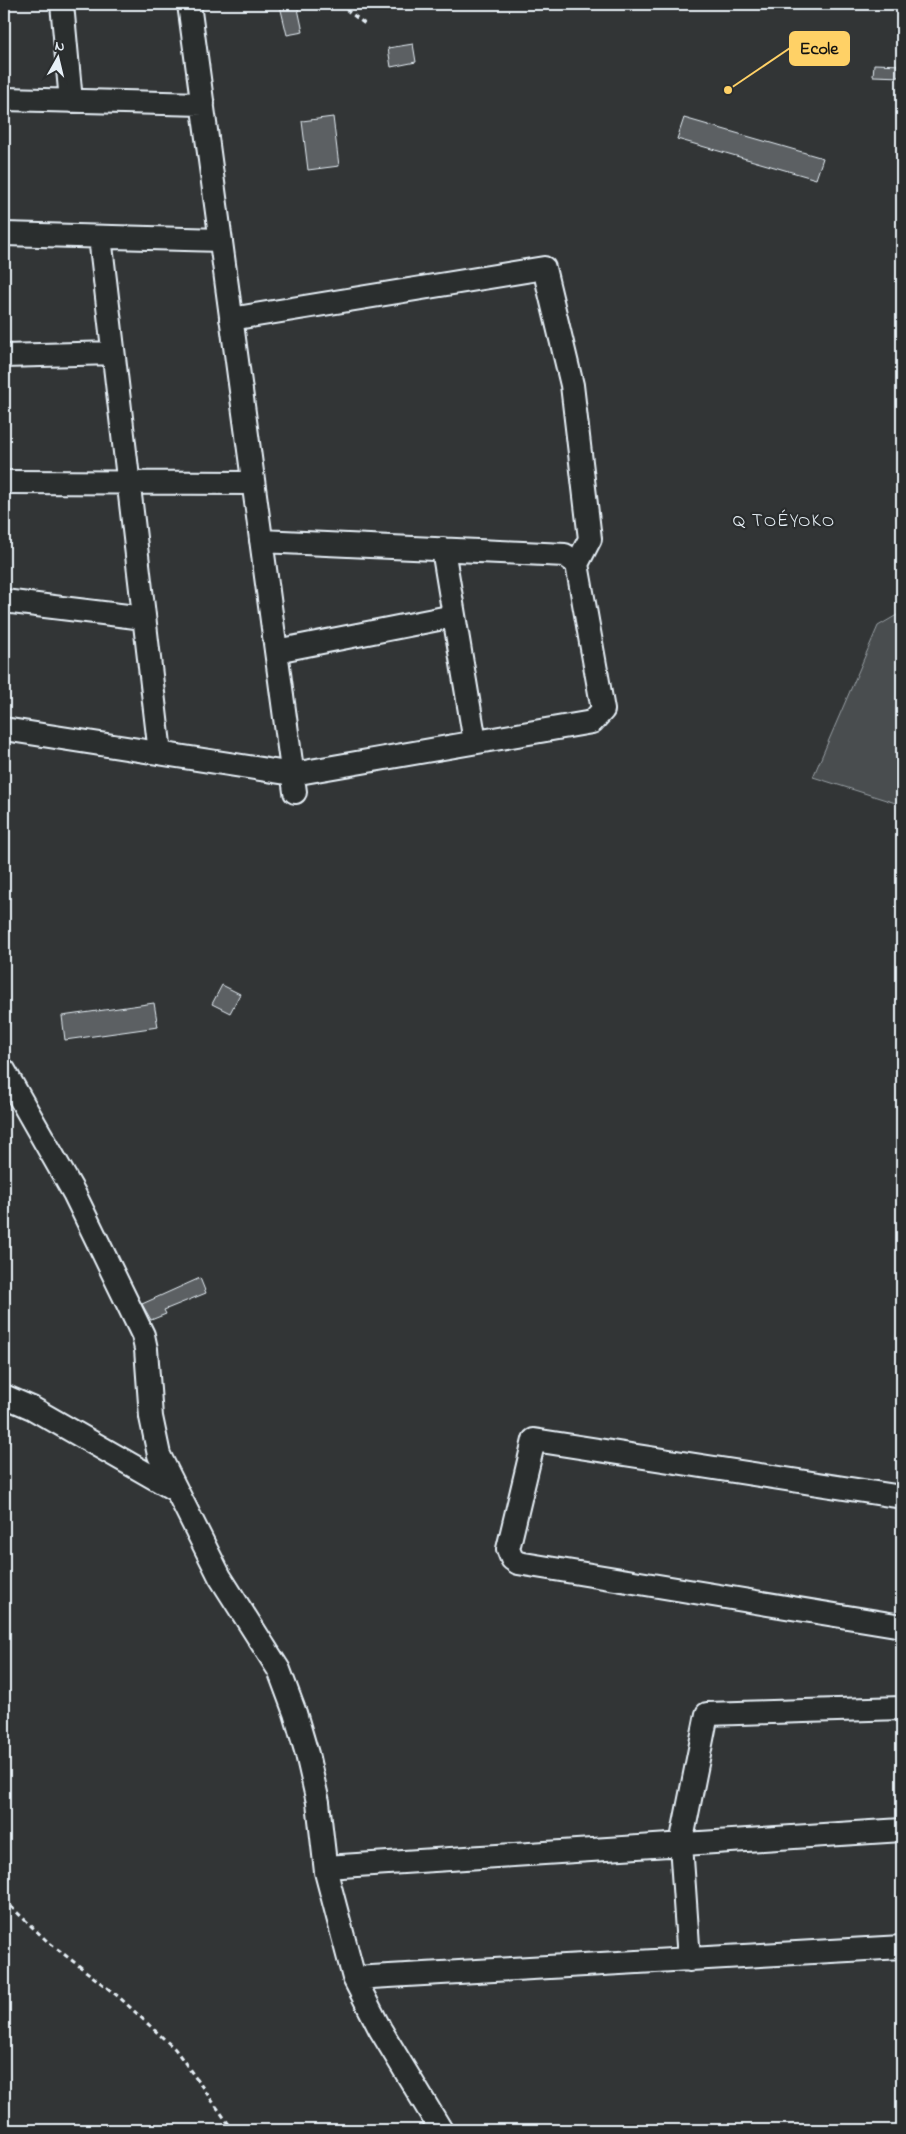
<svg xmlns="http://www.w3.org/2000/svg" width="906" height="2134" font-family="'Indie Flower',sans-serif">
  <rect width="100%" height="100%" fill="#323536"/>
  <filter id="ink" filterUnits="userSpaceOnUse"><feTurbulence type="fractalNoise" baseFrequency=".02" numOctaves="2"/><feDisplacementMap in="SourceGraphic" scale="10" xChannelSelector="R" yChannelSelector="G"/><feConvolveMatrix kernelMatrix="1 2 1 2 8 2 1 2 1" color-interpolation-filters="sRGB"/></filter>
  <g filter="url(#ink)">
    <path fill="#494d4f" stroke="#989fa4" d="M 902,612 L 902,805 L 813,777 L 878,626 Z"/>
    <path fill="#5c6063" stroke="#e8f1f8" d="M 297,4 L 303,32 L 287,35 L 280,6 Z
      M 413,44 L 416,62 L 391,67 L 388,48 Z
      M 874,64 L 902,65 L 902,77 L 873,76 Z
      M 333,117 L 339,166 L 308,170 L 302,121 Z
      M 684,118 L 823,158 L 816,179 L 677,139 Z
      M 222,985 L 240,994 L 230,1013 L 212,1004 Z
      M 154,1003 L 158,1027 L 65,1040 L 62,1016 Z
      M 200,1278 L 206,1293 L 164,1310 L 166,1314 L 151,1320 L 142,1304 Z"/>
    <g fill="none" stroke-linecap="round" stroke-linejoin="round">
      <defs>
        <path id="minor" d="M 62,4 L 71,101
          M 189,4 L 295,792
          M 4,99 L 203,104
          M 4,234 L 221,240
          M 100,237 L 160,753
          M 231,319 L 544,268 L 572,385 L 590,539 L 577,564
          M 4,356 L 113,353
          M 4,482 L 253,483
          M 443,549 L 475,742
          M 4,601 L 144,618
          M 276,651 L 454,616
          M 4,729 L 293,774 L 592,722 L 603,710 L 577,564 L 565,555 L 261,541
          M 4,1070 L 74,1193 L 143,1335 L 146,1349 L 151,1417 L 159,1455 L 220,1577 L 279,1670 L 295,1713 L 307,1754 L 318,1802 L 326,1872 L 354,1978 L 380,2029 L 441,2130
          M 4,1396 L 32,1408 L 177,1491
          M 902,1497 L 534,1440 L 508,1549 L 512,1559 L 518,1563 L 902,1626
          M 326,1867 L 902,1830
          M 689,1960 L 681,1844 L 707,1714 L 902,1708
          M 354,1978 L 902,1947"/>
      </defs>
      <use href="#minor" stroke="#e8f1f8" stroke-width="26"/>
      <path stroke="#e8f1f8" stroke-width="3" stroke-dasharray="5 4" stroke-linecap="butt" d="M 339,4 L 365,24
        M 4,1900 L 47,1941 L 119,1997 L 175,2049 L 233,2130"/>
      <use href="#minor" stroke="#2a2d2e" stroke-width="22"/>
    </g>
  </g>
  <g text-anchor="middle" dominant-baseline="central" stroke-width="4.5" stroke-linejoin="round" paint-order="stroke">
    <g font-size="19" letter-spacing="1" fill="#e8f1f8" stroke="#2a2d2e">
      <text x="784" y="521">Q TOÉYOKO</text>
    </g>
  </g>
  <path fill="none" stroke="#ffd166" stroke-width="2" d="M728 90L790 48"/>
  <circle fill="#ffd166" stroke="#2a2d2e" stroke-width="2" cx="728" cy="90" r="5"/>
  <rect fill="#ffd166" stroke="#ffd166" stroke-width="2" x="790" y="32" width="59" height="33" rx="5"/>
  <g font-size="18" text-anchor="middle" font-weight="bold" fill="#111">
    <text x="819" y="54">Ecole</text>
  </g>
  <rect width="906" height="2134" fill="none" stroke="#2a2d2e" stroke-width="20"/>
  <rect x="10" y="10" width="886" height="2114" fill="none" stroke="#e8f1f8" stroke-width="2" filter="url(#ink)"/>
  <g transform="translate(58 58) rotate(8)" stroke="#2a2d2e" stroke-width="4" paint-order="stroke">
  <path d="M0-4L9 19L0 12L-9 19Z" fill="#e8f1f8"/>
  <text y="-8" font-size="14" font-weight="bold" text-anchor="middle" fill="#e8f1f8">N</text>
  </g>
</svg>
